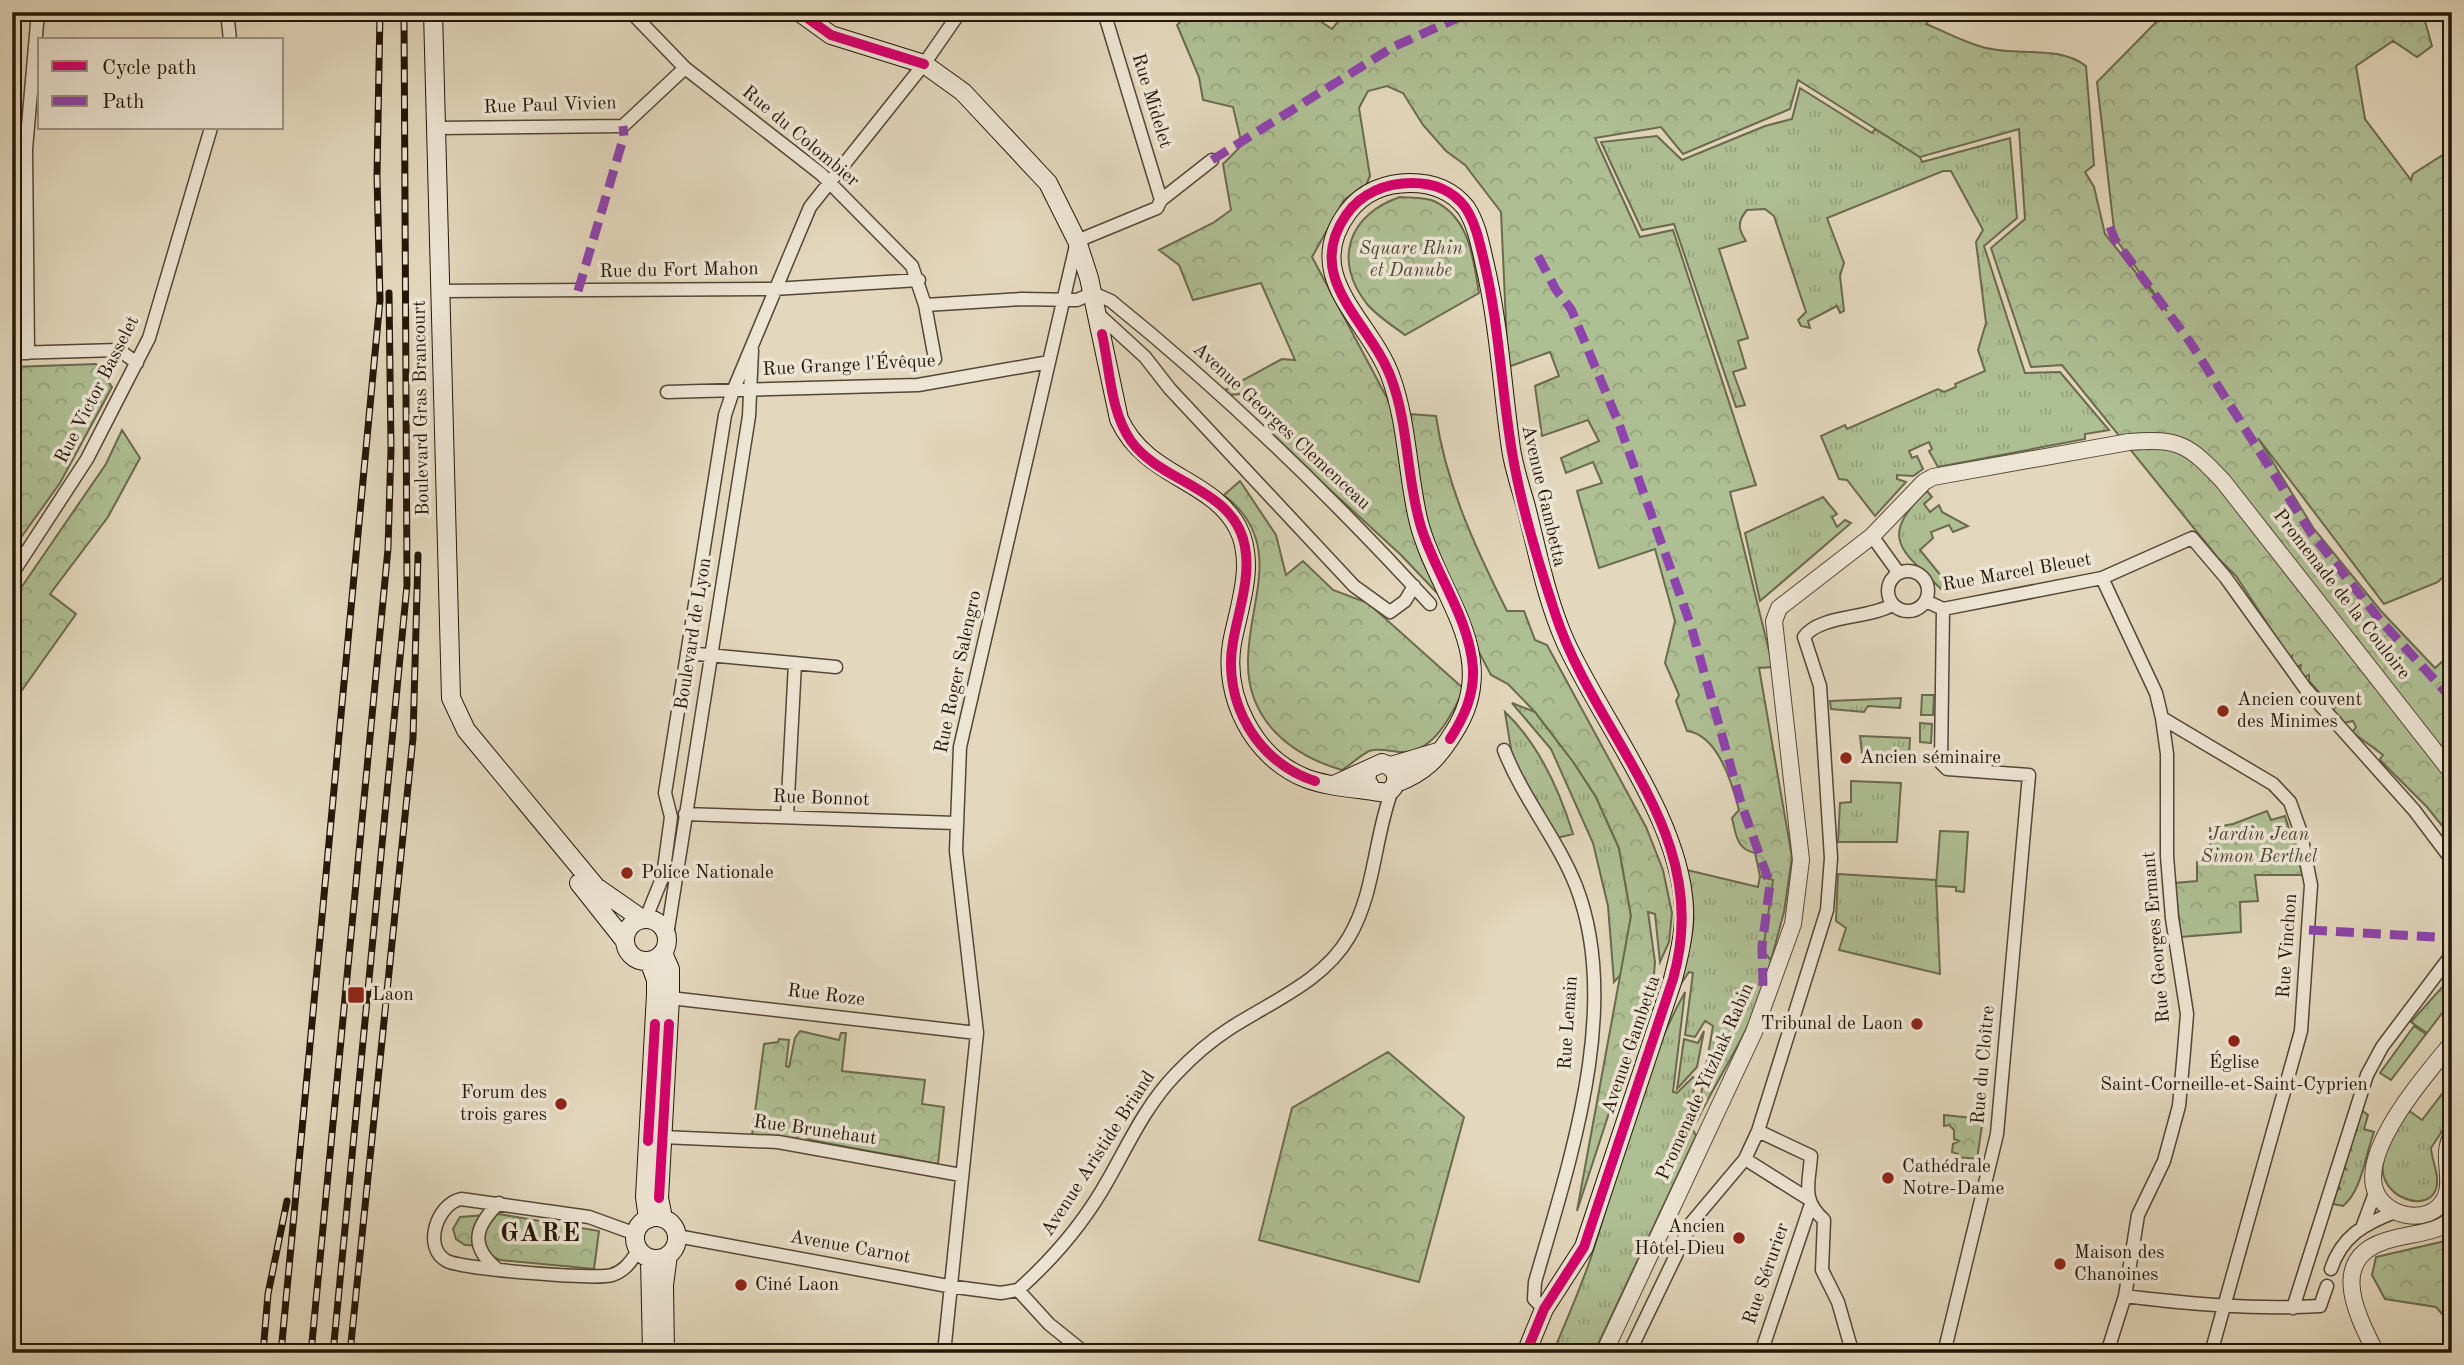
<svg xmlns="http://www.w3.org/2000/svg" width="2464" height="1365" font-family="'Old Standard TT',serif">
  <defs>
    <pattern id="grass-tufts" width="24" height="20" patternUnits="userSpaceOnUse" patternTransform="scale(1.75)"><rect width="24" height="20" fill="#afbf94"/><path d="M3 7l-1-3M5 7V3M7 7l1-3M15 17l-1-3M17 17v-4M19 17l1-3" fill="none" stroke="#96a37e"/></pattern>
    <pattern id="forest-crowns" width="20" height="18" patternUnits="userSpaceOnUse" patternTransform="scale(1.75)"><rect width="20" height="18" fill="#afbf94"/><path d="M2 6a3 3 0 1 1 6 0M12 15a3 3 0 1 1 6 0" fill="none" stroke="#96a37e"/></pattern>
  </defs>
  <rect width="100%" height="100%" fill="#e3d7bd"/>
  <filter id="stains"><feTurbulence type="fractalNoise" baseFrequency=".00286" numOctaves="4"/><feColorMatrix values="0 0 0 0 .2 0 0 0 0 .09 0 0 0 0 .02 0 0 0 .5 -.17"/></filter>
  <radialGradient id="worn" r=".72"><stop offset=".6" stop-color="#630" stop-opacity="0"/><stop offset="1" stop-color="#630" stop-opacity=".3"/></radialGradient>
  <path fill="url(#grass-tufts)" stroke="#6a6a4e" stroke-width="2" d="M 1800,88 L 1872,133 L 1875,129 L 1920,157 L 1922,162 L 2010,138 L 2017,218 L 1984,246 L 2025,373 L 2060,372 L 2109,430 L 2085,434 L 2085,439 L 1938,467 L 1929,451 L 1932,449 L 1929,442 L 1909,451 L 1912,458 L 1917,456 L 1923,469 L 1913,476 L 1897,475 L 1897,479 L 1906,482 L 1875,516 L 1847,480 L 1839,479 L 1821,436 L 1845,425 L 1847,429 L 1938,389 L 1944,392 L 1956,387 L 1955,384 L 1985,371 L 1978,350 L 1986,323 L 1976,242 L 1983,230 L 1951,171 L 1943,171 L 1827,218 L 1844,263 L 1840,276 L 1844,311 L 1840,313 L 1837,306 L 1808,321 L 1810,328 L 1801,326 L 1798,320 L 1806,312 L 1774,216 L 1765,209 L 1747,210 C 1737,222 1738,229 1746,241 L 1719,249 L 1748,338 L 1738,341 L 1746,368 L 1733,372 L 1745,405 L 1736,407 L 1674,224 L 1642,230 L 1601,142 L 1657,136 L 1682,160 L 1765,126 L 1792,119 Z
    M 1927,491 L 1932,497 L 1924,504 L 1930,512 L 1939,505 L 1942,512 L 1968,526 L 1953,532 L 1949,525 L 1931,532 L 1933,538 L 1920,550 L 1951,588 L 1945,593 C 1906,553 1874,540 1927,491 Z
    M 1823,497 L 1837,514 L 1832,517 L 1837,527 L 1845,520 L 1851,523 L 1760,601 L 1745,533 Z
    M 1922,695 L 1934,695 L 1933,715 L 1921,715 Z
    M 1901,698 L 1900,708 L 1868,706 L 1864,712 L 1831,709 L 1830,701 Z
    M 1512,703 L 1535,712 L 1574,763 L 1596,797 L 1619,848 L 1631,916 L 1623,972 L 1614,982 L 1608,906 L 1593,843 L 1551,749 Z
    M 1505,712 C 1538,743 1560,792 1573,834 L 1557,838 L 1513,762 Z
    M 1920,723 L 1932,724 L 1931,743 L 1920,742 Z
    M 1860,736 L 1910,738 L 1909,755 L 1862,753 Z
    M 1851,781 L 1901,783 L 1897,842 L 1838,842 L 1840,803 L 1851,802 Z
    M 1687,870 L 1758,887 L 1760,876 L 1774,880 L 1763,951 L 1771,960 C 1760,1019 1721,1070 1696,1123 L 1713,1026 L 1705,1021 L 1695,1037 L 1685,1035 L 1693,973 L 1689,972 L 1676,991 C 1692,941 1700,922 1687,870 Z
    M 1838,874 L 1936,880 L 1940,974 L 1839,950 L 1846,928 L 1836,921 Z
    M 2452,976 L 2452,1000 L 2427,1033 L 2411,1022 Z
    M 1685,992 L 1673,1092 L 1677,1093 L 1693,1077 L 1695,1078 L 1690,1124 L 1696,1136 L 1594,1353 L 1553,1353 C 1567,1318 1583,1284 1594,1248 C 1621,1163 1641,1071 1685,992 Z
    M 1704,1031 L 1697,1067 L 1677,1089 L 1684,1039 L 1698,1043 Z
    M 2452,1081 L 2452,1116 L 2431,1148 C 2432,1162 2440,1175 2436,1189 C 2427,1215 2378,1196 2383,1164 C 2386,1145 2399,1126 2408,1110 L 2422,1120 Z
    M 2360,1109 L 2368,1115 L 2364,1129 L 2374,1132 C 2365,1155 2362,1191 2343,1206 L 2333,1204 L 2337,1189 L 2340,1189 L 2338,1185 L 2342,1168 L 2346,1169 L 2343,1165 L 2347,1149 L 2351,1150 L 2348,1145 L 2353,1130 L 2357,1130 L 2355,1126 Z"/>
  <path fill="url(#forest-crowns)" stroke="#6a6a4e" stroke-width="2" d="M 1191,12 L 1293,12 L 1296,15 L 1311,15 L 1332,29 L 1346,12 L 1937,12 L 1926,24 C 1946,32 1965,43 1986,48 C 2019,56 2058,45 2086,66 L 2094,165 L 2085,172 L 2094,187 L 2105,234 L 2167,311 L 2115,238 L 2097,82 L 2166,12 L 2445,12 L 2425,21 L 2432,46 L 2417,57 L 2393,41 L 2356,66 L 2365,119 L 2411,180 L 2413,174 L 2452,149 L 2452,568 L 2438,582 L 2384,604 L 2258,438 L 2314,529 L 2381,611 L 2435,668 L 2452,653 L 2452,838 L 2427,807 L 2382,762 L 2380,759 L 2383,755 L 2352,732 L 2356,727 L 2353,721 L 2344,723 L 2332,712 L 2335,707 L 2331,706 L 2309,681 L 2309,675 L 2305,677 L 2300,670 L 2301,665 L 2297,667 L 2291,660 L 2292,656 L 2290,658 L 2236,576 L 2218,558 L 2062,365 L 2031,367 L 1991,248 L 2025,219 L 2019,129 L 1920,157 L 1798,80 L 1790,109 L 1683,154 L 1661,127 L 1595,138 L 1640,237 L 1673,230 L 1756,485 L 1730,492 L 1773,667 L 1759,668 L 1792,857 L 1784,912 L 1771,960 L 1763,951 L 1773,880 L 1760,876 L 1755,853 C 1736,849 1736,834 1732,818 L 1739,810 C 1732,783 1718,735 1687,731 L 1676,701 L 1679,695 L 1665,663 L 1675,621 L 1655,549 L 1599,568 L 1577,491 L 1602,483 L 1593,462 L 1566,473 L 1561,458 L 1599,441 L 1588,420 L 1542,436 L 1535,386 L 1559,376 L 1550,352 L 1508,367 L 1501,212 L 1465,165 L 1446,151 L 1423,125 L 1403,93 L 1387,86 L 1368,91 L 1359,108 L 1370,176 L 1366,185 L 1344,200 L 1312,257 L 1395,413 L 1436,416 C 1446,485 1476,549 1507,611 L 1524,611 L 1535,640 L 1547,645 L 1646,827 L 1663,870 L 1672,913 L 1669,942 L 1660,962 L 1655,914 L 1648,912 L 1655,962 L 1654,975 L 1577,1211 L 1631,916 L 1619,848 L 1596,797 L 1574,763 L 1535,712 L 1508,684 L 1491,675 L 1471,637 L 1438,594 L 1401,555 L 1266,431 L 1269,418 L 1240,394 L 1230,395 L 1223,391 L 1282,359 L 1295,360 L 1261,283 L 1193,300 L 1179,265 L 1159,250 L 1213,223 L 1231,210 L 1223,164 L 1242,145 L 1233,107 L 1203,100 L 1199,77 L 1177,25 Z
    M 1400,197 C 1410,198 1425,197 1434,201 C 1470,218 1473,258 1479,293 L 1405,335 C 1393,326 1377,316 1367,304 C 1332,260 1349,214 1400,197 Z
    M 96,364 L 112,387 L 60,483 L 12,550 L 12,367 Z
    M 122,430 L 140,458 L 108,517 L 50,594 L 76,614 L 12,704 L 12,601 L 106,464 Z
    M 1240,481 L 1276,535 L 1286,575 L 1303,561 L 1333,590 L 1368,603 L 1464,689 C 1452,714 1434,753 1402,752 C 1391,752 1380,747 1369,751 C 1359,756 1351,765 1342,770 C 1290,755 1247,720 1248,661 C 1248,601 1286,543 1224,495 Z
    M 2267,811 L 2271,820 L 2285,816 L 2303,875 L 2255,875 L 2258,901 L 2240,902 L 2241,932 L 2181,937 L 2175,883 L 2197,881 L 2197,862 L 2211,859 L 2210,828 L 2233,824 Z
    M 800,1031 L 839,1040 L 841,1033 L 846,1033 L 842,1071 L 925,1080 L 922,1104 L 944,1107 L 938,1164 L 810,1140 L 802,1134 L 795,1139 L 752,1135 L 764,1044 L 778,1042 L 779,1039 L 789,1040 L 786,1066 L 789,1067 L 795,1038 Z
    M 1388,1052 L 1464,1117 L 1419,1282 L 1259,1240 L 1292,1108 Z
    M 1944,1115 L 1983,1119 L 1977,1159 L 1957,1157 L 1958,1154 L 1952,1152 L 1953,1144 L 1959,1141 L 1954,1139 L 1954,1130 L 1949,1125 L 1944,1126 Z
    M 499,1214 L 599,1231 L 594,1269 L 500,1260 L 489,1255 L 485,1246 L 465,1245 L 456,1239 L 453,1229 L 460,1217 Z
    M 2449,1240 L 2452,1241 L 2452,1325 L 2436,1307 L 2385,1299 L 2372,1275 L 2376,1257 Z"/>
  <path fill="#afbf94" stroke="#6a6a4e" stroke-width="2" d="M 1940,831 L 1968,832 L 1964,892 L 1956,891 L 1956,887 L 1936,886 Z
    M 2414,1026 L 2426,1034 L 2391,1080 L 2380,1073 Z"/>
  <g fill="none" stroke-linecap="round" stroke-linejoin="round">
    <defs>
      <path id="minor" d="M 227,12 L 230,40
        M 631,12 L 685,68 L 821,174 L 912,266 L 925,305 L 935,359
        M 1104,12 L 1161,200
        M 436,128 L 623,126 L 685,68
        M 1161,200 L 1212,160
        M 440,291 L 774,289 L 919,280
        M 925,305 L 1022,299 L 1077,300 L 1093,293 L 1111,301 C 1225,393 1331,496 1430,604
        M 1098,314 L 1145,357 L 1170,389 L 1354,586 L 1390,612 L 1405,601 L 1414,586
        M 12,353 L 119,350 L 137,363
        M 28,353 L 26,149 L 38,12
        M 667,392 L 918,385 L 1049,362
        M 1872,536 L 1898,572
        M1888 591a20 20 0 1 1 40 0a20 20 0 1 1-40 0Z
        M 12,574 L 87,459 L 149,338 L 211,128
        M 2102,578 L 2156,693 L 2162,718 L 2273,784 L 2290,802 L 2300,830 L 2311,885 L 2301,1031 L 2211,1353
        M 1926,601 L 1943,609 L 2102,578 L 2192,538 L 2226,578 L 2305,688 L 2414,810 L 2451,859 L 2452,866
        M 1943,609 L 1941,763 L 1947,769 L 2029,775 L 1997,1134 L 1944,1353
        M 687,653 L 836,667
        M 1504,750 C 1523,799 1557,838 1576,886 C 1623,1007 1569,1163 1535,1282 L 1534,1299 L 1544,1309
        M 685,814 L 955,823
        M 787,817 L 795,663
        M 646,918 L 663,876 L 671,817 L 665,793 L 725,415 L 733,391 L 810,207 L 924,64 L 960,12
        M 667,935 L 749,416 L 752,350
        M 670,998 L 977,1033
        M 1758,1131 L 1827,910 L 1831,858 L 1820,686 L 1804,637 C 1819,615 1868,619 1892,605
        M 662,1137 L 778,1142 L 961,1175
        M 1745,1159 L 1807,1198
        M 2363,1225 L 2376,1190
        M 636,1234 L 589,1217 L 461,1199 C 437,1204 422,1248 447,1261 C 462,1269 596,1280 612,1275 C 625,1271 631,1261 639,1250
        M 677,1236 L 948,1286 L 1001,1293 L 1018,1290
        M 497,1269 C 469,1246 475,1226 499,1203
        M 2331,1269 C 2342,1236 2364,1224 2395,1212
        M 1018,1290 C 1054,1258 1084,1223 1108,1180 C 1129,1143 1146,1105 1176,1074 C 1192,1057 1209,1042 1229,1029 C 1270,1002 1323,982 1349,937 C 1375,893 1374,838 1392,790
        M 1018,1290 L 1049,1324 L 1085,1353
        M 2125,1296 C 2190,1304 2255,1310 2320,1306 L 2327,1286
        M 2293,1308 L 2367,1075 L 2382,1047 L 2452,954
        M 944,1353 L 977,1033 L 956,851 L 960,747 L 1077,241 L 1157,208 L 1161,200
        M 1629,1353 L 1692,1222 L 1745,1159 L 1758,1131 L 1811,1156 C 1809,1185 1801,1199 1824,1220 L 1822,1270 L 1838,1302 L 1852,1351 L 1856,1353
        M 1761,1353 L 1810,1207
        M 2107,1353 L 2125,1296 L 2138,1215 L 2164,1161 L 2179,1106 L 2184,1051 L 2187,1014 L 2172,918 L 2167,856 L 2167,754 L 2162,718"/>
      <path id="tertiary" d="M 2452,1043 C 2427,1073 2365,1144 2374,1186 C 2380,1217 2430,1228 2445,1198 C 2454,1179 2440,1155 2452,1135
        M 1604,1353 L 1754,1032 L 1793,924 L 1801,860 L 1774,621 L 1779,608 L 1872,536 L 1924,482 L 1933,477 L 2129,442 C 2180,438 2189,445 2223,481 L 2452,773
        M 2376,1353 C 2353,1308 2327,1253 2396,1238 C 2414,1233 2438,1233 2452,1219"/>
      <path id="secondary" d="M 433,12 L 451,698 L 466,730 L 596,887 L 642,919
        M 799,12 L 831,35 L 924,64 L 963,92 L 1048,183 L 1077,241 L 1089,278 L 1119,419 C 1146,478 1212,478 1238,528 C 1256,564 1239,606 1232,643 C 1223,696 1253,757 1305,778 C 1325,786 1351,788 1373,791
        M 1391,766 L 1438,752
        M 1396,783 C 1425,772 1438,758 1454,732 C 1503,656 1438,596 1419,523 C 1407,475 1408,423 1390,375 C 1369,319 1300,276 1348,212 C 1363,192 1386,183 1410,183 C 1433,183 1452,190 1466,208 C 1476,223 1480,243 1484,261 C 1499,323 1502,386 1511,449 C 1514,468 1520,486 1525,503 C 1537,549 1546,598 1565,641 C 1601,721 1680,818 1684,908 C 1685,932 1679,956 1673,979 L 1584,1247 L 1544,1309 L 1526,1353
        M 1336,784 L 1382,763 C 1399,768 1401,784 1387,793 L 1373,791 L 1366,780 L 1368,770
        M 579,883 L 625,941
        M625 940a21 21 0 1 1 42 0a21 21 0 1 1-42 0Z
        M635 1238a21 21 0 1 1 42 0a21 21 0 1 1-42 0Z
        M 663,1218 L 659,1198 L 670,998 L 670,969 L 663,953
        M 648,1219 L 645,1197 L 656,994 L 656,980 L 649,961
        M 650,1259 L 652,1353
        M 665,1353 L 664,1285 L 668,1255"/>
    </defs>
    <use href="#minor" stroke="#544635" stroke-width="15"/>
    <use href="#tertiary" stroke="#544635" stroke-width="18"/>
    <use href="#secondary" stroke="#241608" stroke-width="20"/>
    <use href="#minor" stroke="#ede5d4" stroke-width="12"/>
    <use href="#tertiary" stroke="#ede5d4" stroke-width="16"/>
    <use href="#secondary" stroke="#ede5d4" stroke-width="18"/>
    <defs>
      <path id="rail" d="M 263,1353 L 268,1294 L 287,1201
        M 281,1353 L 380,300 L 377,176 L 380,12
        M 311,1353 L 388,549 L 391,449 L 389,293
        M 333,1353 L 407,585 L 404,12
        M 350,1353 L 413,738 L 418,555"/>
    </defs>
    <use href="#rail" stroke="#241608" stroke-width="7"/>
    <use href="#rail" stroke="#ede5d4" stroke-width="4.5" stroke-dasharray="13" stroke-linecap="butt"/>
    <path stroke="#8e44ad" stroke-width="9" stroke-dasharray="18 9" stroke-linecap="butt" d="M 1212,160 L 1393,47 L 1471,12
      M 2110,227 L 2115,240 L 2192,345 L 2311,533 L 2380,620 L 2452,699
      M 1538,256 L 1556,290 L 1571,309 L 1619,424 L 1691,626 L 1741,803 L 1770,884 L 1762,947 L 1763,986 L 1769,990
      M 578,291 L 624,136 L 623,126
      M 2309,930 L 2452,938"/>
    <defs>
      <path id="cycleway" d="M 799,12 L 831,35 L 924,64
        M 1102,334 C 1110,369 1110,411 1131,441 C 1162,484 1235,488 1245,547 C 1251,578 1238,612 1233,642 C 1222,701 1257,763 1315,781
        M 1450,739 C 1464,717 1474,696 1473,669 C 1470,619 1435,573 1421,527 C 1406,478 1409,425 1391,378 C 1370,321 1302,279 1346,215 C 1361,193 1386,183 1412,183 C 1433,183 1452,190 1465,207 C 1475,222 1479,240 1483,257 C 1499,321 1501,387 1512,452 C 1521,506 1538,562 1555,613 C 1596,740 1715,833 1673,979 L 1584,1247 L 1544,1309 L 1526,1353
        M 648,1141 L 655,1024
        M 659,1198 L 669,1024"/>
    </defs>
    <use href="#cycleway" stroke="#ede5d4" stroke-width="15"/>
    <use href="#cycleway" stroke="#d6006c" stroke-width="10"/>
  </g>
  <g fill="#8f2418" stroke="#ede5d4" stroke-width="2.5">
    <circle cx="2223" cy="711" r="7"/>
    <circle cx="1846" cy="758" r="7"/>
    <circle cx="627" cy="873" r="7"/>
    <rect x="347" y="986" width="18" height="18" rx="3.5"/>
    <circle cx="1917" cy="1024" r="7"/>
    <circle cx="2234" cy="1041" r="7"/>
    <circle cx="561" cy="1104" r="7"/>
    <circle cx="1888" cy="1178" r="7"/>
    <circle cx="1739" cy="1238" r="7"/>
    <circle cx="2060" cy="1264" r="7"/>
    <circle cx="741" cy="1285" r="7"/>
  </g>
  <g text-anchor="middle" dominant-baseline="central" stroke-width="7" stroke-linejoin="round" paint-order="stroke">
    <g font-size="19" fill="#241608" stroke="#ede5d4">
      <text transform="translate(1151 101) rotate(73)">Rue Midelet</text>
      <text transform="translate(550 106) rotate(-2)">Rue Paul Vivien</text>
      <text transform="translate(800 137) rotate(40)">Rue du Colombier</text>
      <text transform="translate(679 271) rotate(-1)">Rue du Fort Mahon</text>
      <text transform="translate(849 366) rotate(-3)">Rue Grange l'Évêque</text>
      <text transform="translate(98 390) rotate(-63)">Rue Victor Basselet</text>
      <text transform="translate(422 408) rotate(-91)">Boulevard Gras Brancourt</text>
      <text transform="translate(1281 427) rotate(43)">Avenue Georges Clemenceau</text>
      <text transform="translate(1543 496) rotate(77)">Avenue Gambetta</text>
      <text transform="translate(2017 573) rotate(-10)">Rue Marcel Bleuet</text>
      <text transform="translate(2341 595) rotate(52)">Promenade de la Couloire</text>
      <text transform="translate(694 634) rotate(-81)">Boulevard de Lyon</text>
      <text transform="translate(959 672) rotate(-78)">Rue Roger Salengro</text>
      <text transform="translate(821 799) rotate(2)">Rue Bonnot</text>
      <text transform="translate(2157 937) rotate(-95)">Rue Georges Ermant</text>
      <text transform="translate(2288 946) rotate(-86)">Rue Vinchon</text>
      <text transform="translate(826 996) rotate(7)">Rue Roze</text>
      <text transform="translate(1569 1023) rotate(-86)">Rue Lenain</text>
      <text transform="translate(1632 1045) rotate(-71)">Avenue Gambetta</text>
      <text transform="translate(1984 1065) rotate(-85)">Rue du Cloître</text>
      <text transform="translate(1706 1082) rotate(-66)">Promenade Yitzhak Rabin</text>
      <text transform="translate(815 1131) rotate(8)">Rue Brunehaut</text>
      <text transform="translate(1099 1154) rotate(-57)">Avenue Aristide Briand</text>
      <text transform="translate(850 1248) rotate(10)">Avenue Carnot</text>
      <text transform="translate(1767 1274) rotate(-71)">Rue Sérurier</text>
    </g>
    <g font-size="19" font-style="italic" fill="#4e4932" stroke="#ede5d4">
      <text x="1411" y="249">Square Rhin<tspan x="1411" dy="22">et Danube</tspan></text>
      <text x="2259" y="835">Jardin Jean<tspan x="2259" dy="22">Simon Berthel</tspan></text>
    </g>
    <g font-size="19" fill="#241608" stroke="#ede5d4" text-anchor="start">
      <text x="2237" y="700">Ancien couvent<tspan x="2237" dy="22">des Minimes</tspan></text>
      <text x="1860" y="758">Ancien séminaire</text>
      <text x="641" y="873">Police Nationale</text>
      <text x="372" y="995">Laon</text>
      <text x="1903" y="1024" text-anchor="end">Tribunal de Laon</text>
      <text x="2234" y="1063" text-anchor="middle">Église<tspan x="2234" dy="22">Saint-Corneille-et-Saint-Cyprien</tspan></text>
      <text x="547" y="1093" text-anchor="end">Forum des<tspan x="547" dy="22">trois gares</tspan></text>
      <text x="1902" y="1167">Cathédrale<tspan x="1902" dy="22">Notre-Dame</tspan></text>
      <text x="1725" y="1227" text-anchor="end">Ancien<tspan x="1725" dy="22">Hôtel-Dieu</tspan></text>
      <text x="2074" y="1253">Maison des<tspan x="2074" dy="22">Chanoines</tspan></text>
      <text x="755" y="1285">Ciné Laon</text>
    </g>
    <g font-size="26" font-weight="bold" letter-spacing="2" fill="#241608" stroke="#ede5d4">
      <text x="541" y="1234">GARE</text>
    </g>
  </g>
  <rect width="2464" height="1365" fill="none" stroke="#e3d7bd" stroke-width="42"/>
  <rect x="14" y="14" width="2436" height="1337" fill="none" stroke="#241608" stroke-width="3.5"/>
  <rect x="21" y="21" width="2422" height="1323" fill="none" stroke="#241608" stroke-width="2"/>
  <rect x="38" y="38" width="245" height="91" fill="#ede5d4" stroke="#9d9282" stroke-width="2"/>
  <rect x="52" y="61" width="35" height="10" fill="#d6006c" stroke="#9d9282" stroke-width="2"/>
  <text x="102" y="74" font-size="21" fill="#241608">Cycle path</text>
  <rect x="52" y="96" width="35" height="10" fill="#8e44ad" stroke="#9d9282" stroke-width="2"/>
  <text x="102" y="108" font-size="21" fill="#241608">Path</text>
  <rect width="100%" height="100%" filter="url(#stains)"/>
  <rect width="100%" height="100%" fill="url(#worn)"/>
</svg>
